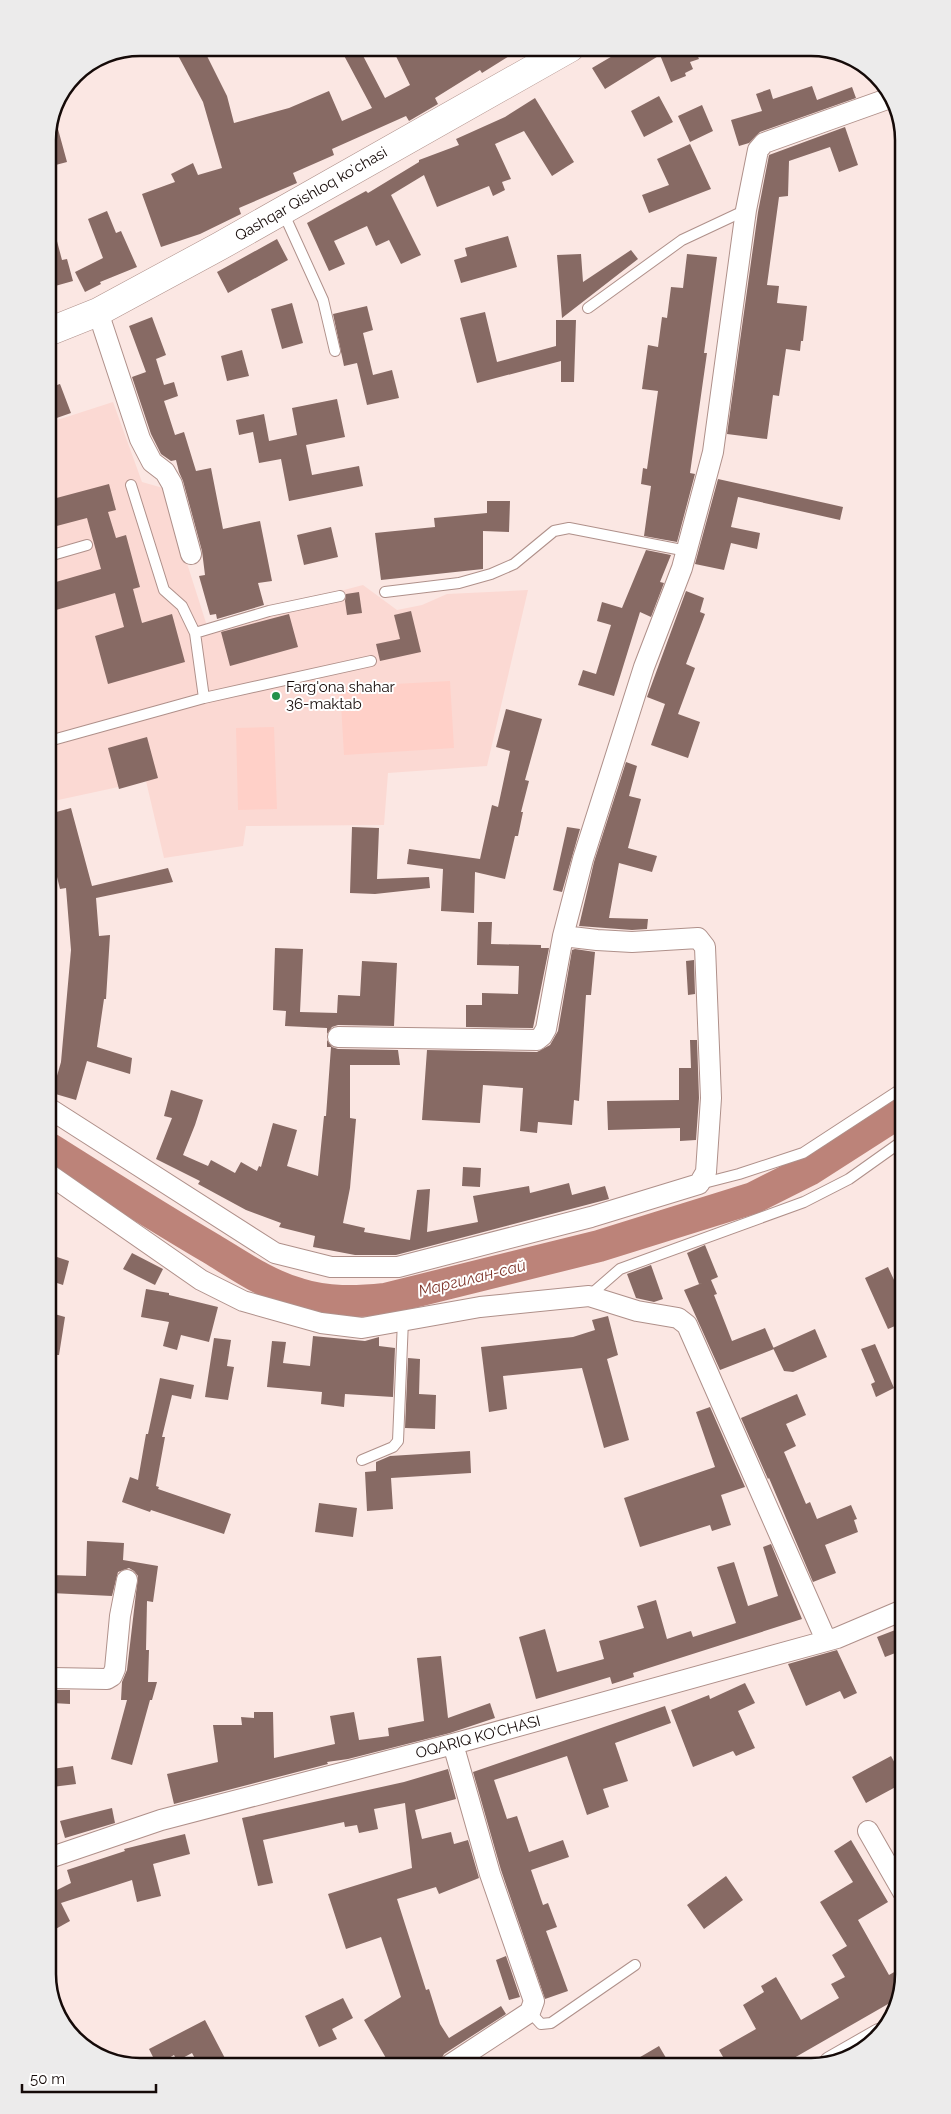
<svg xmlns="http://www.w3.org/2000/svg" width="951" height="2114" font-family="Raleway,sans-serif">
  <rect width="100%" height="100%" fill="#fbe7e3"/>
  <path fill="#fbd9d3" d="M 113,402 L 142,482 L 163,488 L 207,626 L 363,585 L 397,610 L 422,605 L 447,594 L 528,590 L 487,766 L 388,773 L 384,825 L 246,826 L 243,846 L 164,858 L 146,781 L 49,802 L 48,423 Z"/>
  <path fill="#ffd0c8" d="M 450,681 L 454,748 L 344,755 L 340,687 Z
    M 274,727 L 277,809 L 238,810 L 236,728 Z"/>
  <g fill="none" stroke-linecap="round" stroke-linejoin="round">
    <path stroke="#bc8379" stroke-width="32" d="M 50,1149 C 104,1183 157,1217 212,1249 C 240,1266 267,1285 299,1294 C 327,1303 356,1302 385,1299 L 599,1246 L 753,1198 L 809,1170 L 901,1111"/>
  </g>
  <path fill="#876a64" d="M 174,48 L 203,48 L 227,96 L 234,123 L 289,108 L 329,91 L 342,121 L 372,108 L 340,48 L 359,48 L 385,98 L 410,85 L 392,48 L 522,48 L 482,73 L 480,70 L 435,98 L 438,104 L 409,121 L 406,116 L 332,149 L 334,155 L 293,173 L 297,183 L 239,208 L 241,214 L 200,234 L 161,247 L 142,194 L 175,182 L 171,174 L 193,163 L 198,175 L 222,168 L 203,102 Z
    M 626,48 L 694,48 L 699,59 L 690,62 L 693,69 L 685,73 L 686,76 L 671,82 L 660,55 L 605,89 L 592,68 Z
    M 812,86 L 817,100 L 852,87 L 856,98 L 760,132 L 749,143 L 739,146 L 731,120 L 762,111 L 756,94 L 770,89 L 773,99 Z
    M 659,96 L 673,122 L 644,137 L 631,111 Z
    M 535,98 L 574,162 L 552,176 L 524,131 L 495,144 L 511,179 L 502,182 L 505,190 L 493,196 L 489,186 L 437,207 L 424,175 L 391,195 L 421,255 L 401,264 L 389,240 L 376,246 L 367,226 L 334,241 L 345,264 L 329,271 L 307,223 L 366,191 L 368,193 L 419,162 L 419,160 L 459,145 L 456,139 L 505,117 Z
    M 702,105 L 713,131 L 690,142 L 678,116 Z
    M 55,118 L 67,162 L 48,167 L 48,134 Z
    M 845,127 L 858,165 L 839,172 L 830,147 L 789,161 L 788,196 L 779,197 L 767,285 L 779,286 L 777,303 L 807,306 L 803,341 L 801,341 L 800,351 L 786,349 L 779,396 L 773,395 L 767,439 L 727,434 L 758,212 L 769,155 Z
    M 690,144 L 711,189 L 649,213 L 642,195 L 669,185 L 657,159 Z
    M 107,211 L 116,233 L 121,231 L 137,267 L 100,282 L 101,284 L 85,292 L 75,272 L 103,258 L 88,219 Z
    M 53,226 L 62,260 L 67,259 L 73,281 L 48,288 L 48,227 Z
    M 508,236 L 517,267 L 461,283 L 454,260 L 467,256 L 465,248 Z
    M 277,239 L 288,260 L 228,293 L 217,272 Z
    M 631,250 L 638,259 L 562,318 L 557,255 L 581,254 L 583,282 Z
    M 687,254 L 717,257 L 704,353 L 707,353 L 690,473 L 695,474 L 677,542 L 644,536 L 651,486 L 641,484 L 643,468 L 647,469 L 658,391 L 642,389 L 648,345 L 658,347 L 662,317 L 667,318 L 671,287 L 683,288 Z
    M 292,303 L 303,343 L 282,349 L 271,309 Z
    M 367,306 L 373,330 L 363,333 L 373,375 L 392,370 L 399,398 L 367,405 L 357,363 L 344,366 L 333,314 Z
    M 485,312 L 497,362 L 556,346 L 556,320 L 576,320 L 574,382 L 561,382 L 561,361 L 477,383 L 460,318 Z
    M 152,317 L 166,355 L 156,359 L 164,385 L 174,382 L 178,396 L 164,401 L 175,435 L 184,432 L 196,471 L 211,468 L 223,529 L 260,521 L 272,581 L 258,583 L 264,605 L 217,619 L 216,614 L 210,615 L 199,576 L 205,575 L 202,551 L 183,481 L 179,472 L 176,460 L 171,461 L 161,454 L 151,434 L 132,377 L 146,372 L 129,326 Z
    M 242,350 L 249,376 L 227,381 L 221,356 Z
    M 60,384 L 71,413 L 48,421 L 48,388 Z
    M 337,399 L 345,437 L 306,445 L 312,475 L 359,466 L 363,486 L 289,501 L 281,459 L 259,463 L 253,432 L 239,435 L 236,420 L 264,414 L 269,441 L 297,435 L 292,408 Z
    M 718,479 L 843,507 L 840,520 L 738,497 L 731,527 L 760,533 L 757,549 L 731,543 L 724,570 L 695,564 Z
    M 109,484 L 116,510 L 108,512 L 116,538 L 126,535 L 140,587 L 133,589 L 142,623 L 172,614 L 185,662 L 108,684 L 95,636 L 124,627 L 115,593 L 49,612 L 49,584 L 101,569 L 87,518 L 49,528 L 49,500 Z
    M 487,501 L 510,501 L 509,532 L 483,531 L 483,569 L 381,580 L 375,533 L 435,527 L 434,518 L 487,513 Z
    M 331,527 L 338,557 L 304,565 L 297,535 Z
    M 646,550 L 671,555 L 660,582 L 664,583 L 651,617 L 640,612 L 614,696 L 578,685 L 583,670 L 596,674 L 611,625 L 597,621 L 602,602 L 622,608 Z
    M 686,591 L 704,598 L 700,612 L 705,614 L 686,664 L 695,668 L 678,714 L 700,722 L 688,758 L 651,745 L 665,704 L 647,697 Z
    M 359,592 L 362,613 L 347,615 L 345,601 L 346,594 Z
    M 411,611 L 421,652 L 380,661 L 376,644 L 400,639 L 394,615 Z
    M 289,614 L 298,647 L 230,666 L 221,632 Z
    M 506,709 L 542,719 L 525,780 L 529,781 L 521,812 L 523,812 L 518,836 L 515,836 L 505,879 L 475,872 L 474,913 L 441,911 L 443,869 L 407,864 L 409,849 L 480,859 L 492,805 L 498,807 L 510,751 L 496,747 Z
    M 147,737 L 158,778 L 119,789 L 108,748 Z
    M 626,762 L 637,766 L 629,796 L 641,799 L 628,848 L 657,856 L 652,872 L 619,863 L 609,918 L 648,919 L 647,929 L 632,930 L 579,926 L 594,862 Z
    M 71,808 L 92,886 L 168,868 L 173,882 L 96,898 L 99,936 L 110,935 L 106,999 L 104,999 L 97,1047 L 132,1058 L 130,1074 L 87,1061 L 76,1100 L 52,1093 L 61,1062 L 71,950 L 66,888 L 60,889 L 50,849 L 49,814 Z
    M 352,827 L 379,828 L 377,879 L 429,877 L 430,888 L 375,894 L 350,893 Z
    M 567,827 L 580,829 L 562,892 L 553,890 Z
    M 478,922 L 492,922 L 491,944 L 541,945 L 541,948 L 549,948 L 533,1028 L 466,1027 L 466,1005 L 482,1005 L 482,993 L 518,994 L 519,966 L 477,965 Z
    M 275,948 L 303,949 L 300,1012 L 337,1013 L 338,995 L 360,996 L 362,961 L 397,963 L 394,1026 L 338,1025 L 332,1027 L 327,1034 L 327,1028 L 285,1026 L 286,1011 L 273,1010 Z
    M 575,949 L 595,952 L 591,995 L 586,995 L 579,1101 L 574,1100 L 572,1125 L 538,1122 L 537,1133 L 520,1131 L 523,1088 L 483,1085 L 480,1123 L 422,1120 L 427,1050 L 537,1052 L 550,1045 L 558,1031 L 572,950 Z
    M 694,960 L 695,994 L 688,995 L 686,961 Z
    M 327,1040 L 332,1047 L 338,1049 L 398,1050 L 400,1065 L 350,1065 L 350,1118 L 356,1119 L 350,1188 L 343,1223 L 365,1228 L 364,1232 L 410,1240 L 417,1190 L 430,1189 L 427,1232 L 478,1222 L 473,1196 L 529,1186 L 530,1193 L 569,1183 L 572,1195 L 605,1186 L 609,1199 L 396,1255 L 355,1255 L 313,1247 L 315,1236 L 279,1227 L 281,1223 L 246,1210 L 198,1184 L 200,1181 L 156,1159 L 172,1118 L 164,1116 L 171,1090 L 203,1100 L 195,1125 L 183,1155 L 208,1166 L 211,1160 L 235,1173 L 241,1162 L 257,1171 L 259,1166 L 261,1167 L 273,1123 L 297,1130 L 287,1166 L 318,1176 L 324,1116 L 326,1116 L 331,1047 L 327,1047 Z
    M 690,1040 L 697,1040 L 699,1098 L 696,1140 L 680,1141 L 680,1128 L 608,1130 L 607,1101 L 679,1100 L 679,1068 L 691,1068 Z
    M 463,1167 L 481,1168 L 480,1187 L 462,1186 Z
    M 705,1245 L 718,1277 L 711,1280 L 717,1294 L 714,1295 L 732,1341 L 765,1328 L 774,1349 L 720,1370 L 684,1290 L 702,1283 L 699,1284 L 687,1253 Z
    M 132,1253 L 163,1269 L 155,1285 L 123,1269 Z
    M 51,1255 L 69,1261 L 63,1285 L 51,1281 Z
    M 651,1265 L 663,1299 L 654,1302 L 636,1298 L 627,1274 Z
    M 888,1267 L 902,1297 L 902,1323 L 888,1329 L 865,1278 Z
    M 146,1289 L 169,1293 L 169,1295 L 218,1307 L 209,1342 L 181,1335 L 177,1350 L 163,1346 L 169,1322 L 141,1317 Z
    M 51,1313 L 65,1317 L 59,1355 L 51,1355 Z
    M 608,1316 L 618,1355 L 607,1359 L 629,1440 L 604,1448 L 582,1368 L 503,1376 L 507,1409 L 489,1412 L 481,1347 L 573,1337 L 595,1330 L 592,1320 Z
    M 815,1329 L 827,1357 L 793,1372 L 784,1371 L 773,1348 Z
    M 313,1336 L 365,1341 L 379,1337 L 379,1346 L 395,1348 L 393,1397 L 345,1394 L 344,1407 L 321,1404 L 322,1392 L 267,1387 L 272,1341 L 286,1342 L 283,1363 L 310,1366 Z
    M 214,1338 L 231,1340 L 227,1366 L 234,1367 L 228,1400 L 205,1397 Z
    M 875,1344 L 894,1388 L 876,1397 L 871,1384 L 875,1382 L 861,1349 Z
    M 408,1358 L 420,1359 L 419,1394 L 436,1395 L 435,1429 L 405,1428 Z
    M 160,1378 L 194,1385 L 191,1399 L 172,1395 L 162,1437 L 165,1437 L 156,1486 L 159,1487 L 158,1489 L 231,1514 L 224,1534 L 151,1510 L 150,1512 L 122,1502 L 130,1477 L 138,1480 L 146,1434 L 148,1434 Z
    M 797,1394 L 806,1415 L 786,1424 L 796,1446 L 784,1452 L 806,1504 L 810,1502 L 817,1519 L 851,1505 L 857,1519 L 854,1520 L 858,1532 L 825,1545 L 836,1573 L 813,1582 L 769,1478 L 768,1479 L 741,1418 Z
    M 710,1407 L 745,1487 L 721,1495 L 731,1525 L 712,1531 L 710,1525 L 640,1547 L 624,1498 L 715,1467 L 696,1412 Z
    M 470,1451 L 471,1473 L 391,1478 L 393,1509 L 367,1511 L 365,1472 L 376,1471 L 376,1462 L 390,1456 Z
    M 319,1503 L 357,1508 L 353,1537 L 315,1532 Z
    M 87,1541 L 124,1543 L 123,1560 L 158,1566 L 153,1602 L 147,1601 L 146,1650 L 149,1650 L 148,1682 L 157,1682 L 152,1700 L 150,1700 L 132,1765 L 111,1759 L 127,1700 L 121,1700 L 122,1682 L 127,1670 L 138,1576 L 134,1571 L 129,1568 L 118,1572 L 112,1596 L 51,1593 L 51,1575 L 86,1576 Z
    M 771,1544 L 802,1619 L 633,1673 L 634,1677 L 612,1684 L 610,1677 L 536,1699 L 519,1637 L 545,1629 L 557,1672 L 604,1659 L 599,1641 L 644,1628 L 637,1606 L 656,1600 L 667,1639 L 691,1631 L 693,1637 L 736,1623 L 717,1567 L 734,1562 L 748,1606 L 778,1596 L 763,1547 Z
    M 903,1627 L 903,1650 L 885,1657 L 877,1637 Z
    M 837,1650 L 857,1693 L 844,1699 L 840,1691 L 806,1706 L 788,1664 Z
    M 441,1656 L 448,1718 L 490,1703 L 495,1718 L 450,1733 L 348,1759 L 327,1762 L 328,1764 L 174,1804 L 167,1774 L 218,1762 L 213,1725 L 242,1725 L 241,1717 L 254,1718 L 254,1712 L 273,1712 L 274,1758 L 335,1744 L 330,1716 L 354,1712 L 359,1740 L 389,1736 L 388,1728 L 424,1721 L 417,1658 Z
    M 745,1683 L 755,1703 L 738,1711 L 755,1748 L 736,1756 L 733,1751 L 693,1767 L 671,1710 L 709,1695 L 710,1699 Z
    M 52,1690 L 70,1690 L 70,1704 L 52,1703 Z
    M 665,1706 L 671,1723 L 615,1743 L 628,1781 L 603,1789 L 609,1807 L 587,1815 L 567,1756 L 494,1780 L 507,1819 L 517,1816 L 529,1852 L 563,1840 L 569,1857 L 531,1870 L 543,1905 L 548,1903 L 557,1927 L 546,1931 L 568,1991 L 545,1999 L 501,1870 L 473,1772 Z
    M 891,1756 L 903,1778 L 903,1783 L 866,1803 L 852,1777 Z
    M 73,1766 L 76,1784 L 52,1787 L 52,1769 Z
    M 448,1769 L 456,1799 L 415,1810 L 422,1839 L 451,1832 L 454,1844 L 468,1840 L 479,1878 L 439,1894 L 436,1887 L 397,1899 L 426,1990 L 429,1989 L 440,2024 L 449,2038 L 501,2006 L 506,2014 L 444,2054 L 439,2064 L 390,2065 L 364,2020 L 401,1997 L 381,1937 L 346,1949 L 328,1894 L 412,1868 L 405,1803 L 374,1809 L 378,1829 L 359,1833 L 357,1825 L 345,1827 L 344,1822 L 263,1840 L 273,1883 L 258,1886 L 242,1818 L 404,1782 Z
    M 112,1808 L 115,1823 L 65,1838 L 60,1821 Z
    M 185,1834 L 190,1854 L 153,1864 L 161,1896 L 137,1902 L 132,1880 L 61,1903 L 70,1921 L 52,1931 L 52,1886 L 55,1891 L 71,1883 L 67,1870 L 125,1851 L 124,1849 Z
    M 851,1840 L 888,1902 L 858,1920 L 889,1975 L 903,1967 L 904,1974 L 895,2000 L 787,2062 L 726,2062 L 719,2050 L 756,2029 L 743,2005 L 764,1992 L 761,1986 L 776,1977 L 801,2020 L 839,1998 L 831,1984 L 845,1977 L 832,1955 L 847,1946 L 820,1902 L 853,1882 L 834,1851 Z
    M 726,1876 L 743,1900 L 704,1929 L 687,1905 Z
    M 506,1956 L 520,1997 L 509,2000 L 496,1960 Z
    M 343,1998 L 353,2018 L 332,2029 L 337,2039 L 319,2047 L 305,2016 Z
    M 205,2020 L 229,2066 L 199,2066 L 192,2053 L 177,2061 L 174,2055 L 157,2065 L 149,2049 Z
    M 659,2046 L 669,2063 L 630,2063 Z"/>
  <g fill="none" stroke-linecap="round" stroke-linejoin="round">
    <defs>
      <path id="service" d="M 283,212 L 323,300 L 335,351
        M 588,308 L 682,240 L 746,210
        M 131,485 L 164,590 L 182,606 L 195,633 L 204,698
        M 49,556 L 87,545
        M 385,592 L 459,583 L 491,574 L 514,564 L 554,531 L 569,528 L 687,551
        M 195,633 L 269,611 L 340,596
        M 49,741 L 204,698 L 371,661
        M 700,1184 L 739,1174 L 803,1153 L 901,1089
        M 589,1296 L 620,1269 L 804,1202 L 849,1179 L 901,1142
        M 362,1460 L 393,1447 L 398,1441 L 403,1320
        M 530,2012 L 541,2024 L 551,2023 L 635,1965"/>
      <path id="minor" d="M 98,312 L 140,439 L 152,462 L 165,472 L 172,484 L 191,554
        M 338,1037 L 537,1040 L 542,1036 L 546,1029 L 563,936 L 583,859 L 644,667 L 682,568 L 713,452 L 746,210 L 758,150 L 764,143 L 890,98
        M 50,1109 L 275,1253 L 331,1267 L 398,1267 L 591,1217 L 699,1184 L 706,1172 L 711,1098 L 705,947 L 698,938 L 632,942 L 597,940 L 563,936
        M 50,1175 L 201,1280 L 243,1301 L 321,1323 L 362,1328 L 480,1307 L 589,1296 L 637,1311 L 678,1318 L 687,1325 L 826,1640
        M 52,1678 L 107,1679 L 112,1676 L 115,1669 L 120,1616 L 127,1580
        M 868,1831 L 903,1892
        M 52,1857 L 161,1820 L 453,1744 L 837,1638 L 903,1610
        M 830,2062 L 879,2034
        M 451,2064 L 530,2012 L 534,2001 L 490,1874 L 453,1744"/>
      <path id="secondary" d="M 48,332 L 98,312 L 220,246 L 570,48"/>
    </defs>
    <use href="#service" stroke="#af908a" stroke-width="12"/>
    <use href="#minor" stroke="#af908a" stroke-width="22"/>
    <use href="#secondary" stroke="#af908a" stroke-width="29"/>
    <use href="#service" stroke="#fff" stroke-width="10"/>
    <use href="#minor" stroke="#fff" stroke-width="20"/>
    <use href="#secondary" stroke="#fff" stroke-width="28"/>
  </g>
  <circle fill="#23924b" stroke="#fff" stroke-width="2" cx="276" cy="696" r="5"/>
  <g text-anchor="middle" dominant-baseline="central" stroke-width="4" stroke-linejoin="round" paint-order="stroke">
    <g font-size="15" fill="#150a08" stroke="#fff">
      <text transform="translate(311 194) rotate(-30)">Qashqar Qishloq koʻchasi</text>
      <text transform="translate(478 1737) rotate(-15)">OQARIQ KO'CHASI</text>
    </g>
    <g font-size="15" fill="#150a08" stroke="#fff" text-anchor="start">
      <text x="286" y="687">Farg'ona shahar<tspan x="286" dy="17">36-maktab</tspan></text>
    </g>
    <g font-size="16" font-style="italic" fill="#80382d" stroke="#fff">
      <text transform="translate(472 1278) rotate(-14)">Маргилан-сай</text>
    </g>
  </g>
  <path d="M0 0H951V2114H0ZM140 56H811A84 84 0 0 1 895 140V1974A84 84 0 0 1 811 2058H140A84 84 0 0 1 56 1974V140A84 84 0 0 1 140 56Z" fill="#ecebeb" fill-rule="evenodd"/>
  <path fill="none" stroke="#150a08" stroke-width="2.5" d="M140 56H811A84 84 0 0 1 895 140V1974A84 84 0 0 1 811 2058H140A84 84 0 0 1 56 1974V140A84 84 0 0 1 140 56Z"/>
  <path d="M22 2084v8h134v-8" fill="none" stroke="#150a08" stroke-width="2.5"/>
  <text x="30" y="2084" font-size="15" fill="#150a08" stroke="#ffffff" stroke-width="4" paint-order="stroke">50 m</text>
</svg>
